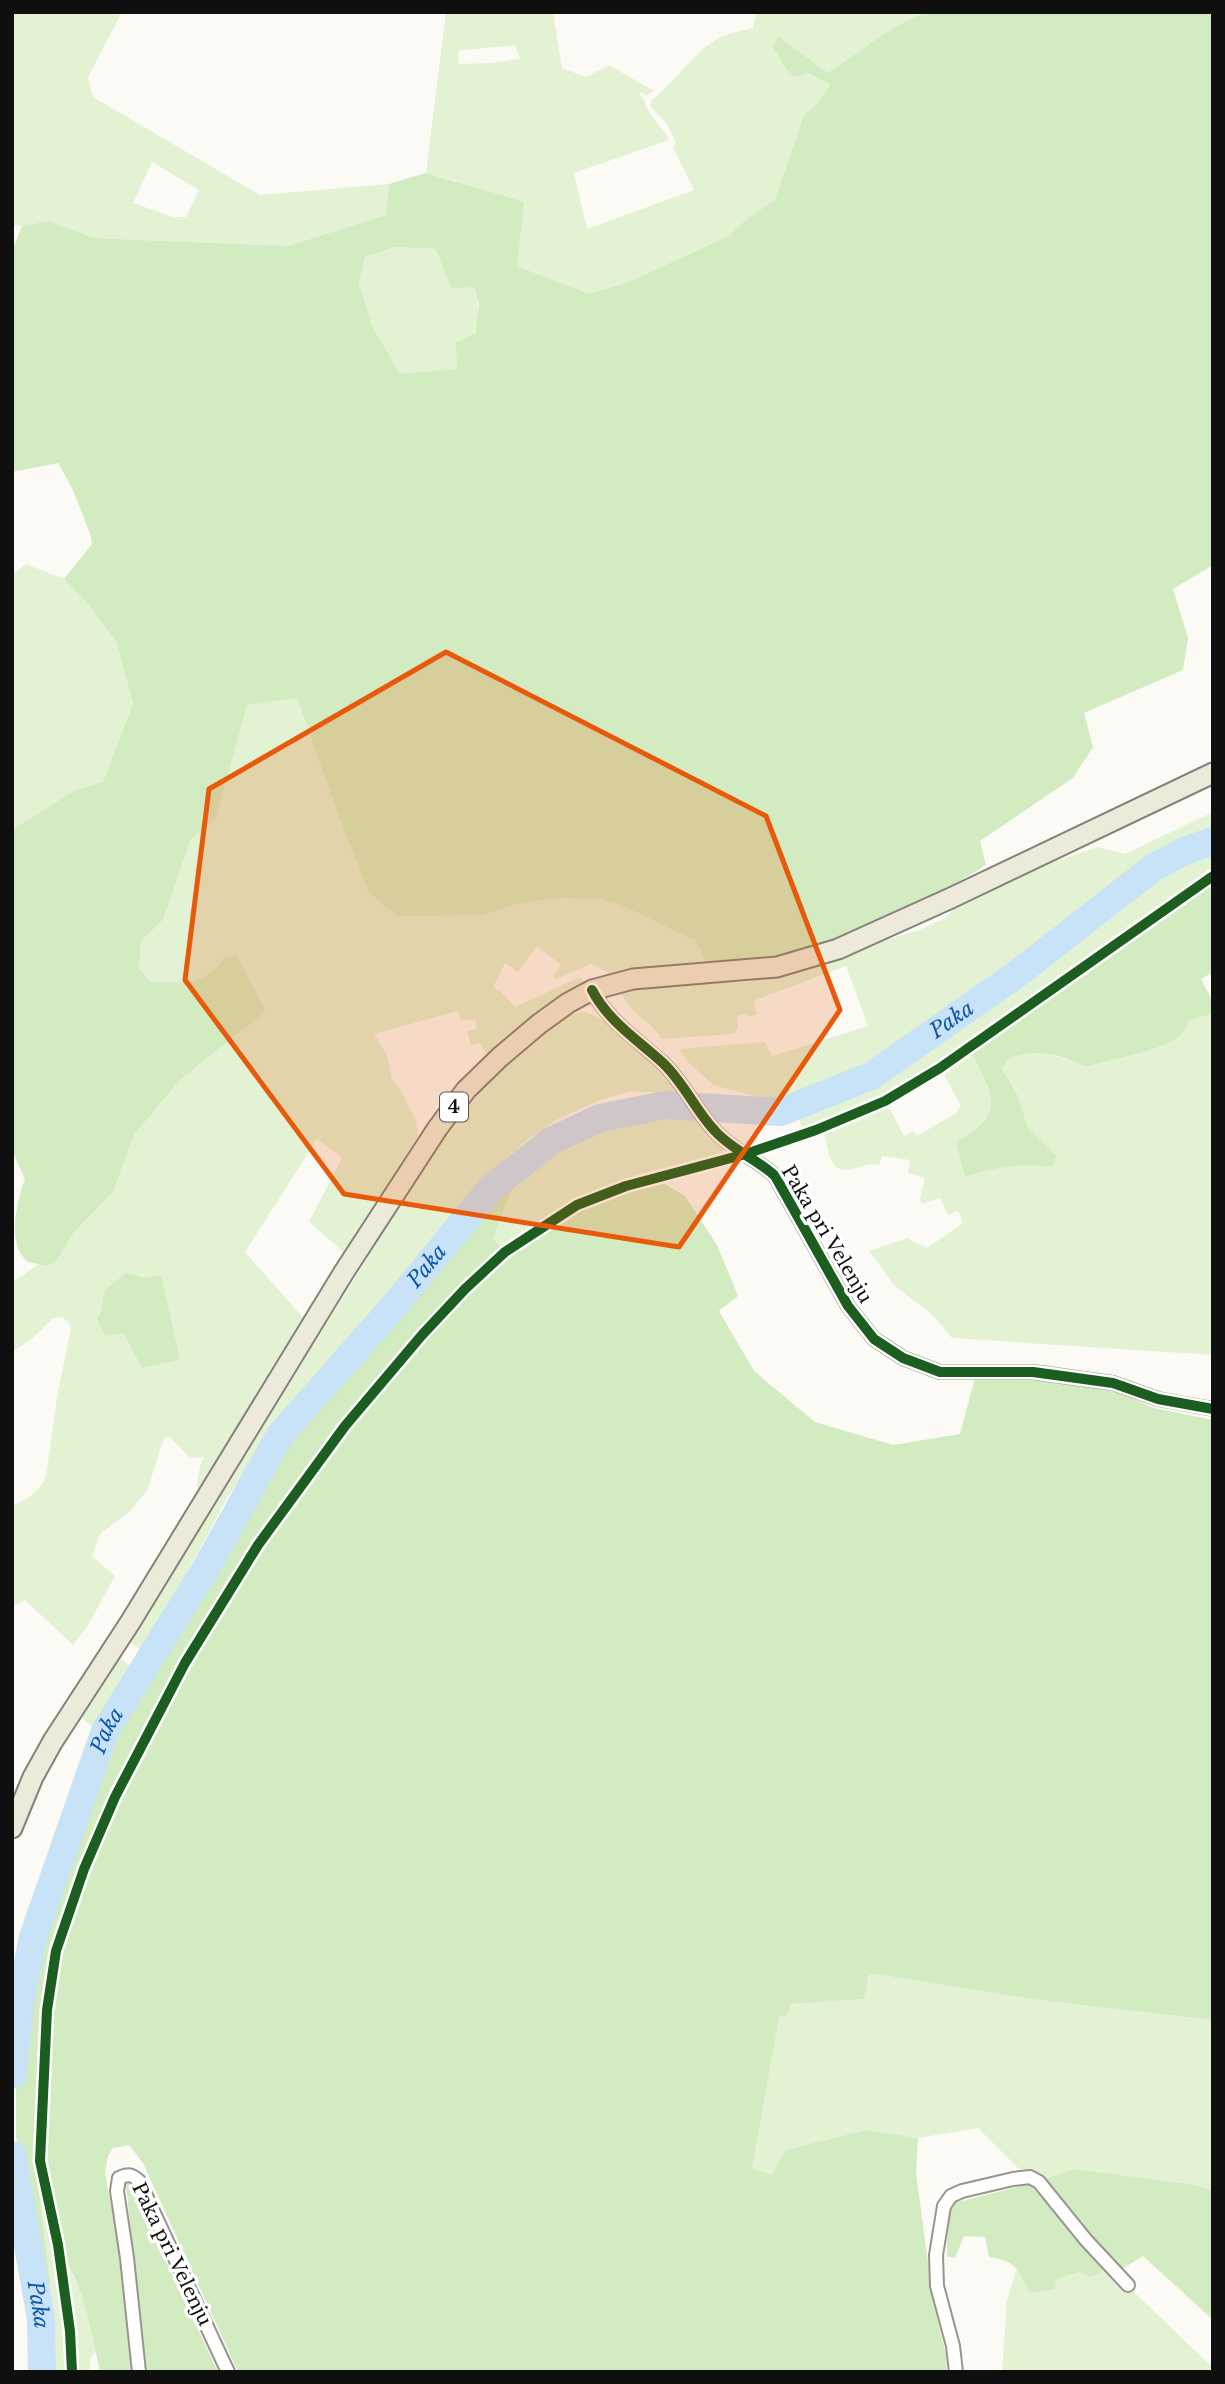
<svg xmlns="http://www.w3.org/2000/svg" width="1225" height="2384" font-family="'Libre Baskerville',serif">
  <rect width="100%" height="100%" fill="#fcfaf4"/>
  <path fill="#e3f2d2" fill-rule="evenodd" d="M 12,12 L 117,12 L 120,16 L 88,77 L 93,97 L 260,195 L 389,184 L 387,215 L 288,246 L 93,238 L 49,221 L 22,226 L 12,225 ZM 152,162 L 199,190 L 186,217 L 173,217 L 133,203 Z
    M 446,12 L 553,12 L 562,68 L 586,77 L 609,65 L 654,91 L 647,95 L 641,92 L 640,95 C 646,100 644,105 648,110 C 655,121 663,129 669,140 L 574,173 L 587,229 L 694,190 L 673,147 L 676,142 L 667,124 L 651,107 L 651,101 C 676,82 693,52 721,37 C 731,32 743,31 753,28 L 756,15 L 754,12 L 926,12 L 894,27 L 828,73 L 778,36 L 808,73 L 830,83 L 817,104 L 804,115 L 775,199 L 742,223 L 730,236 L 631,281 L 589,294 L 517,266 L 456,181 L 426,173 ZM 515,45 L 520,59 L 490,63 L 459,64 L 458,51 Z
    M 395,247 L 437,249 L 450,287 L 474,287 C 484,321 472,339 457,369 L 400,375 L 373,328 L 359,283 L 365,257 Z
    M 26,564 L 64,579 L 86,602 L 116,641 L 133,703 L 103,782 L 75,790 L 12,830 C 12,816 16,760 12,752 L 12,575 Z
    M 297,698 L 343,828 L 369,892 L 482,915 L 520,903 L 558,898 L 600,899 L 621,905 L 696,941 L 708,967 L 649,969 L 611,974 L 591,964 L 556,979 L 553,976 L 561,965 L 537,946 L 518,972 L 505,963 L 493,987 L 500,991 L 515,1007 L 580,977 L 584,982 L 549,1004 L 488,1056 L 479,1043 L 471,1046 L 467,1031 L 477,1028 L 475,1019 L 461,1021 L 458,1011 L 374,1034 L 387,1055 L 392,1080 L 400,1089 L 416,1120 L 418,1136 L 346,1254 L 309,1222 L 342,1158 L 317,1139 L 245,1252 L 307,1322 L 202,1490 L 197,1487 C 198,1476 199,1467 204,1457 L 190,1458 L 170,1437 L 164,1438 L 147,1491 L 130,1511 L 100,1534 L 92,1556 L 115,1576 L 88,1625 L 73,1645 L 25,1600 L 12,1607 L 12,1506 C 29,1498 38,1493 46,1476 L 58,1391 L 71,1329 L 68,1322 L 62,1317 L 53,1318 L 34,1337 L 12,1352 L 12,1282 L 38,1265 L 46,1266 L 56,1261 L 75,1231 L 113,1192 L 134,1135 L 180,1080 L 266,1011 L 237,956 L 225,957 C 202,987 185,982 151,982 L 139,969 L 141,941 L 163,920 L 191,839 L 216,819 L 247,705 ZM 102,1309 L 180,1360 L 142,1368 L 123,1333 L 97,1319 Z
    M 1213,812 L 1213,835 L 1163,848 L 1133,870 L 1101,900 L 1019,967 L 892,1057 L 865,1072 L 781,1103 L 713,1085 L 689,1063 L 679,1049 L 765,1042 L 772,1056 L 868,1026 L 846,966 L 753,1001 L 757,1014 L 749,1017 L 747,1014 L 737,1016 L 738,1028 L 734,1034 L 661,1039 C 655,1023 629,1016 621,991 L 635,987 L 745,982 L 817,966 L 882,941 L 917,931 L 945,918 L 960,903 L 1044,865 L 1098,847 L 1125,854 Z
    M 1213,854 L 1213,873 C 1161,910 1107,945 1054,982 C 975,1038 897,1103 802,1130 L 799,1116 L 858,1093 L 900,1068 L 1019,986 L 1083,929 L 1157,871 L 1179,860 L 1196,862 Z
    M 585,1012 C 615,1019 661,1070 682,1094 L 630,1091 L 598,1101 L 558,1119 L 530,1138 L 496,1167 L 426,1254 L 406,1284 L 278,1425 L 227,1498 L 144,1652 L 128,1641 L 367,1259 L 431,1152 L 481,1086 L 557,1021 L 572,1014 Z
    M 1213,1014 L 1213,1355 L 952,1338 L 933,1315 L 894,1285 L 869,1251 L 907,1238 L 927,1248 L 963,1223 L 958,1211 L 948,1215 L 940,1198 L 922,1204 L 920,1199 L 925,1178 L 908,1173 L 910,1160 L 882,1156 L 879,1165 C 870,1163 864,1166 856,1168 C 829,1177 829,1153 824,1133 L 889,1107 L 904,1136 L 913,1131 L 917,1136 L 956,1113 L 961,1106 L 942,1071 L 965,1054 L 972,1054 C 996,1099 1004,1113 956,1142 L 965,1176 C 996,1168 1019,1162 1051,1167 L 1057,1156 L 1028,1128 L 1017,1094 L 1002,1067 L 1010,1056 C 1042,1050 1056,1054 1085,1067 C 1107,1061 1169,1049 1181,1035 C 1185,1030 1187,1024 1190,1020 Z
    M 695,1114 L 713,1140 L 723,1147 L 723,1153 L 623,1181 L 577,1202 L 503,1248 L 493,1239 L 514,1183 L 538,1158 L 598,1127 L 637,1118 Z
    M 118,1657 L 134,1668 L 96,1729 L 79,1716 Z
    M 869,1973 L 1039,2000 L 1213,2020 L 1213,2190 L 1190,2184 L 1076,2169 L 1044,2179 L 1038,2173 L 1018,2168 L 978,2128 L 918,2138 L 867,2130 L 772,2175 L 751,2168 L 779,2017 L 790,2004 L 863,1999 Z
    M 38,2193 L 47,2195 L 67,2332 L 68,2372 L 54,2372 L 42,2289 L 47,2289 Z
    M 59,2253 C 80,2283 90,2316 96,2352 L 91,2357 L 89,2372 L 74,2372 L 70,2318 Z
    M 1017,2268 L 1055,2289 L 1055,2279 L 1079,2272 L 1109,2268 L 1213,2368 L 1213,2372 L 1002,2372 L 1007,2300 Z"/>
  <path fill="#d2ebc0" fill-rule="evenodd" d="M 926,12 L 1213,12 L 1213,565 L 1173,589 L 1188,638 L 1183,670 L 1084,713 L 1093,747 L 1073,778 L 980,841 L 986,865 C 921,905 851,939 777,959 C 755,964 731,964 708,967 L 696,941 L 621,905 L 600,899 L 558,898 L 520,903 L 482,915 L 397,916 L 369,892 L 343,828 L 297,698 L 247,705 L 216,819 L 191,839 L 163,920 L 141,941 L 139,969 L 151,982 C 186,982 202,987 225,957 L 237,956 L 266,1011 L 180,1080 L 134,1135 L 113,1192 L 75,1231 L 56,1261 L 46,1266 L 28,1262 C 24,1258 19,1253 18,1248 C 11,1228 18,1197 25,1179 L 12,1150 L 12,830 L 75,790 L 103,782 L 133,703 L 116,641 L 86,602 L 64,579 L 92,544 L 91,536 L 73,490 L 58,463 L 12,472 L 12,251 L 22,226 L 49,221 L 93,238 L 288,246 L 386,215 L 389,184 L 426,173 L 524,202 L 517,266 L 589,294 L 631,281 L 729,236 L 742,223 L 775,199 L 804,115 L 817,104 L 830,84 L 808,73 L 794,77 L 785,67 L 773,47 L 778,36 L 828,73 L 894,27 ZM 395,247 L 436,249 L 451,288 L 474,287 L 479,305 L 475,333 L 456,343 L 457,369 L 400,374 L 373,328 L 359,283 L 365,257 Z
    M 1213,873 L 1213,972 L 1201,979 L 1213,1002 L 1213,1014 L 1190,1020 C 1187,1024 1185,1030 1181,1035 C 1169,1049 1106,1061 1085,1067 C 1056,1053 1042,1050 1010,1057 L 1002,1068 L 1017,1094 L 1028,1128 L 1057,1156 L 1052,1167 C 1021,1163 994,1167 965,1177 L 956,1142 C 1004,1113 996,1100 972,1054 L 965,1054 L 961,1049 Z
    M 505,1180 L 514,1183 L 493,1239 L 507,1252 L 585,1205 L 663,1183 L 685,1196 L 717,1245 L 738,1296 L 719,1311 L 754,1371 L 815,1422 L 893,1445 L 960,1434 L 975,1378 L 1020,1377 L 1079,1384 L 1122,1394 L 1154,1408 L 1213,1420 L 1213,2020 L 1039,2000 L 869,1973 L 864,1999 L 791,2004 L 786,2016 L 779,2017 L 752,2168 L 772,2175 L 786,2150 L 867,2130 L 918,2138 L 916,2172 L 933,2301 L 946,2355 L 947,2372 L 238,2372 L 143,2163 L 129,2145 L 113,2148 L 108,2156 L 105,2173 L 120,2256 L 132,2372 L 100,2372 C 94,2343 81,2266 54,2251 L 47,2196 L 39,2193 L 50,2283 L 47,2289 L 42,2289 L 16,2136 L 16,2074 L 23,2015 L 37,1943 L 72,1846 L 97,1784 L 108,1741 L 187,1614 L 248,1498 L 284,1444 L 318,1402 L 441,1269 Z
    M 126,1273 L 145,1278 L 161,1275 L 180,1360 L 142,1368 L 123,1333 L 105,1336 L 97,1319 L 102,1309 L 104,1291 Z
    M 1075,2169 L 1190,2184 L 1213,2190 L 1213,2320 L 1143,2256 L 1119,2271 L 1052,2192 L 1044,2179 Z
    M 133,2183 L 150,2228 L 218,2372 L 145,2372 L 126,2184 Z
    M 1029,2184 L 1109,2268 L 1091,2277 L 1079,2272 L 1056,2279 L 1055,2289 L 1030,2293 C 1017,2269 1017,2261 989,2257 L 985,2237 L 964,2236 L 955,2258 L 947,2256 L 946,2205 Z"/>
  <g fill="none" stroke-linecap="round" stroke-linejoin="round">
    <g stroke="#c8e2f8" stroke-width="28">
      <path id="s1" d="M 12,2075 L 20,2003 L 33,1937 L 105,1731 L 206,1568 L 280,1435 L 394,1306 L 491,1188 L 551,1141 L 600,1118 L 665,1105 L 781,1112 L 871,1076 L 1017,974 L 1154,867 L 1187,850 L 1213,841"/>
      <path id="s2" d="M 12,2155 L 41,2319 L 42,2372"/>
    </g>
    <defs>
      <path id="street" d="M 592,990 C 608,1021 638,1040 663,1063 C 684,1083 696,1111 715,1131 C 732,1150 757,1159 775,1176 L 848,1306 L 874,1339 L 903,1358 L 940,1372 L 1033,1372 L 1113,1383 L 1158,1399 L 1213,1409
        M 139,2372 L 127,2258 L 117,2191 L 119,2178 C 128,2174 132,2174 139,2181 L 228,2372
        M 956,2372 L 953,2346 L 937,2286 L 936,2255 L 944,2206 L 951,2196 L 962,2191 L 1013,2179 L 1030,2177 L 1039,2182 L 1086,2240 L 1128,2285"/>
      <path id="primary" d="M 12,1828 L 33,1777 L 53,1741 L 131,1621 L 344,1272 L 437,1129 L 466,1090 L 500,1057 L 539,1024 L 568,1003 L 592,990 L 633,979 L 777,967 L 838,949 L 951,898 L 1213,773"/>
    </defs>
    <use href="#street" stroke="#969592" stroke-width="16"/>
    <use href="#primary" stroke="#83827f" stroke-width="23"/>
    <use href="#street" stroke="#fffefd" stroke-width="12"/>
    <use href="#primary" stroke="#edead9" stroke-width="19"/>
    <defs>
      <path id="cycleway" d="M 592,990 C 608,1021 638,1040 663,1063 C 684,1083 696,1111 715,1131 C 732,1150 757,1159 775,1176 L 848,1306 L 874,1339 L 903,1358 L 940,1372 L 1033,1372 L 1113,1383 L 1158,1399 L 1213,1409
        M 72,2372 L 70,2331 L 58,2245 L 40,2161 L 47,2010 L 56,1951 L 84,1869 L 115,1797 L 185,1663 L 258,1545 L 345,1426 L 422,1335 L 465,1289 L 505,1252 L 577,1205 L 626,1186 L 746,1154 L 816,1130 L 885,1101 L 940,1068 L 1213,876"/>
    </defs>
    <use href="#cycleway" stroke="#fff" stroke-width="15"/>
    <use href="#cycleway" stroke="#1b5e20" stroke-width="10"/>
  </g>
  <path fill="#e8590c" fill-opacity="0.2" stroke="#e8590c" stroke-width="5" stroke-linejoin="round" d="M 446,652 L 766,816 L 840,1010 L 679,1247 L 344,1194 L 185,980 L 209,789 Z"/>
  <g text-anchor="middle" dominant-baseline="central" stroke-width="7" stroke-linejoin="round" paint-order="stroke">
    <rect fill="#fff" stroke="#575757" stroke-width="2" x="440" y="1092.5" width="28" height="29" rx="5"/>
    <g font-size="18" font-weight="bold" fill="#0f0f0f">
      <text x="454" y="1107">4</text>
    </g>
    <g font-size="19" fill="#0f0f0f" stroke="#fff">
      <text transform="translate(827 1234) rotate(59)">Paka pri Velenju</text>
      <text transform="translate(172 2254) rotate(64)">Paka pri Velenju</text>
    </g>
    <g font-size="21" font-style="italic" fill="#0f58a9" stroke="#fff">
      <text stroke="none"><textPath href="#s1" startOffset="1535">Paka</textPath></text>
      <text stroke="none"><textPath href="#s1" startOffset="926">Paka</textPath></text>
      <text stroke="none"><textPath href="#s1" startOffset="359">Paka</textPath></text>
      <text stroke="none"><textPath href="#s2" startOffset="152">Paka</textPath></text>
    </g>
  </g>
  <rect width="1225" height="2384" fill="none" stroke="#0f0f0f" stroke-width="28"/>
</svg>
